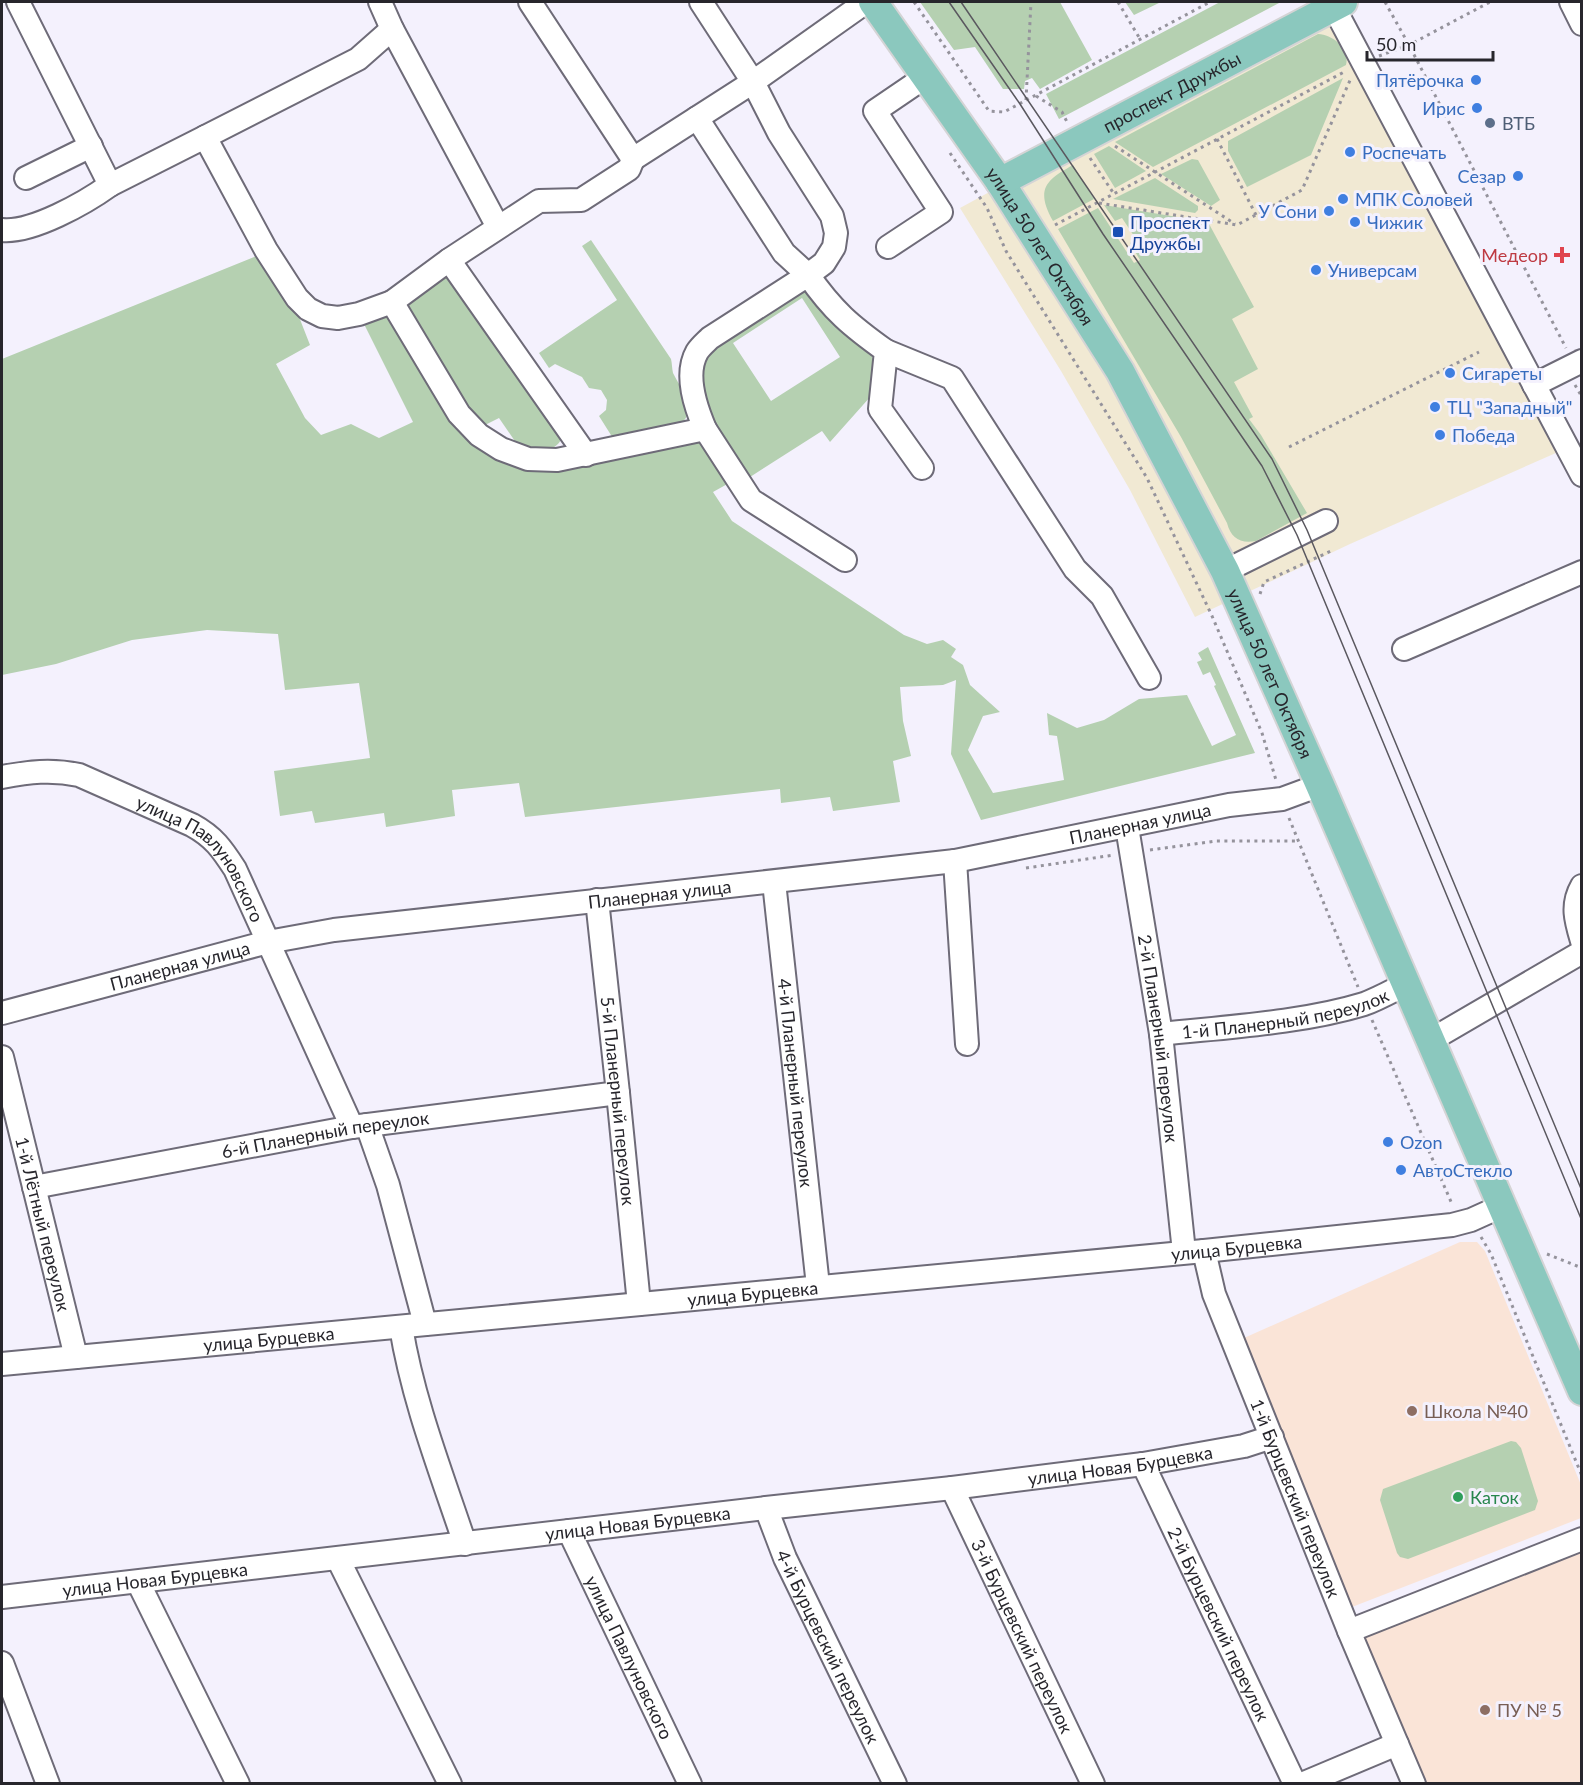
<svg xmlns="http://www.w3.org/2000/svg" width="1583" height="1785" font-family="Lato,sans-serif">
  <rect width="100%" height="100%" fill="#f4f1fd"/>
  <path fill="#f1e9d3" d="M 1335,4 L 1565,449 L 1350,544 L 1195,617 L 1130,490 L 1061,371 L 960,208 Z"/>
  <path fill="#fae4d7" d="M 1460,1242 L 1477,1242 L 1485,1251 L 1581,1485 L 1581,1518 L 1352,1607 L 1244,1338 Z
    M 1581,1550 L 1581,1783 L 1420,1783 L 1358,1636 Z"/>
  <path fill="#b5d0b1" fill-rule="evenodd" d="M 920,2 L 1060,2 L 1092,60 L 1040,89 L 1032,78 L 1025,81 L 1024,89 L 1003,89 L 975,47 L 954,50 Z
    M 1125,2 L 1161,2 L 1134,15 Z
    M 1220,2 L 1281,2 L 1059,119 L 1046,94 Z
    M 1318,34 C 1334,35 1350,49 1346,65 L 1153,167 L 1115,142 Z
    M 1343,78 L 1311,155 L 1247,187 L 1228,151 L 1228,141 Z
    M 1109,146 L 1146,171 L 1115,188 L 1094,154 Z
    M 1192,159 L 1198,160 L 1220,200 L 1211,206 L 1161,174 Z
    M 1073,165 L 1094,199 L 1053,221 C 1035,189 1046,180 1073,165 Z
    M 1155,178 L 1198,206 L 1198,210 L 1195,213 L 1113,199 Z
    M 1104,205 L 1208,222 L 1254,307 L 1232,319 L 1258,369 L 1234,382 L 1253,417 L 1249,419 L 1261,435 L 1307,513 L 1256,541 C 1240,544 1231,538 1227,523 L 1181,437 L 1058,229 L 1098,208 L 1134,263 L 1140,260 L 1130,243 L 1136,239 L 1122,218 L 1115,221 Z
    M 591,240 L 671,359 C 672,363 672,369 673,373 C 683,394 701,407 677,428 L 616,443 L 599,416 L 606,410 L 607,400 L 601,390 L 589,388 L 582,377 L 555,364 L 549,368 L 539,353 L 617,300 L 582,246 Z
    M 264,253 L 294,304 L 310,345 L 276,364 L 305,418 L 321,435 L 351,424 L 379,438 L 413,422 L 361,318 L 389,315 L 498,456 L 697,441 L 705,444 L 731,482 L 713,492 L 732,521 L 904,635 L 927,644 L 943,640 L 956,649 L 951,657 L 963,665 L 970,685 L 1000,712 L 983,716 L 968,750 L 993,793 L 1064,780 L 1057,736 L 1049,735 L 1047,713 L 1077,728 L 1104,720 L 1139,699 L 1187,695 L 1212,746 L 1236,735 L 1214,686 L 1216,685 L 1210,672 L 1203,675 L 1197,662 L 1202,660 L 1198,653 L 1208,647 L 1255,753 L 981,820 L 951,754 L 956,680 L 943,685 L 900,687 L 903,721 L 911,756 L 893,761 L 900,802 L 833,811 L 830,797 L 781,803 L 780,789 L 525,817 L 519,783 L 452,790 L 455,816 L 386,827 L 384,813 L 315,823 L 312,811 L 280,816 L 274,771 L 370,758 L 359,683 L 285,690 L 278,634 L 207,630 L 132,640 L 56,664 L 2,675 L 2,359 Z
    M 448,274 L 562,436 C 558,454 536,450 521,450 L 499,418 L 485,425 L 478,425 L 402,298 Z
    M 803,288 L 872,353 L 875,373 L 871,396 L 830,442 L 822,431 L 750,477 L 744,475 C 720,432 695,404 706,353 ZM 802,298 L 840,357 L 771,401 L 733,343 Z
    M 1511,1441 L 1516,1442 L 1521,1448 L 1538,1501 L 1535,1510 L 1408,1559 L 1400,1557 L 1397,1553 L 1380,1500 L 1383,1489 Z"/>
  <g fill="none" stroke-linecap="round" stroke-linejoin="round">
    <defs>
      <g id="minor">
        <path d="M 380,2 L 392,29 L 498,227"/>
        <path d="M 1331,2 L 1582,475"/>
        <path d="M 1571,2 L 1582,24"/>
        <path d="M 697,118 L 784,253 L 808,275 L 824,263 L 834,247 L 836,233 L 832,216 L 779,133 L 753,82 L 701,2"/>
        <path d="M 205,137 L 358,59 L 392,29"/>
        <path d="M 633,159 L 753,82 L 866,2"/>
        <path d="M 26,178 L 91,146"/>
        <path d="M 110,185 L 205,137 L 266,250 L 297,298 L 308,309 L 322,316 L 338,318 L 359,314 L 392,302 L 459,414 L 479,435 L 501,449 L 528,459 L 557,460 L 705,429 C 696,408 684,375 697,352 C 700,347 706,342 710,338 L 808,275 C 833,311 851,326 886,351 L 880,409 L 922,468"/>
        <path d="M 2,230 C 32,233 85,203 110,185 L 18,2"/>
        <path d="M 888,247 L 941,212 L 875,111 L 925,77"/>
        <path d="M 449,260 L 539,201 L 581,200 L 629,169 L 633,159 L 530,2"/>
        <path d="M 392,302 L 449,260 L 586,455"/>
        <path d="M 886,351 L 952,378 L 1075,569 L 1102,596 L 1149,678"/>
        <path d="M 1534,385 L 1582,361"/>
        <path d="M 705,429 L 751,500 L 845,560"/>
        <path d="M 1225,571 L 1326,521"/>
        <path d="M 1404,649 L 1582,572"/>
        <path id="s1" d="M 2,777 C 29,772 51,769 79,775 L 192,825 C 214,837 222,849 235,869 L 352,1127"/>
        <path id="s2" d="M 1127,827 L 1161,1034 L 1184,1252"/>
        <path d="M 955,861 L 967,1044"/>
        <path id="s3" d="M 774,882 L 818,1286"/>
        <path d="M 1582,886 C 1571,905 1576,921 1582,941"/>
        <path id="s4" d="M 597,900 L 618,1093 L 639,1304"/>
        <path id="s5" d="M 2,1013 L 268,942 L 334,930 L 955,861 L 1229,805 L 1282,799 L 1320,785"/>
        <path id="s6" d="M 1161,1034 C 1225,1027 1302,1023 1364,1004 C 1378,999 1392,991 1406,984"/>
        <path d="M 1431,1040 L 1582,952"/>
        <path id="s7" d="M 2,1057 L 76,1357"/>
        <path d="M 367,1125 L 388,1185 L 425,1324"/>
        <path id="s8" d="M 34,1187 L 352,1127 L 618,1093"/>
        <path id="s9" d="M 1204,1251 L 1214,1294 L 1349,1631 L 1414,1784"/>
        <path d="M 401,1327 C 413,1401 441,1472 465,1544"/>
        <path id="s10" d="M 2,1364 L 1204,1251 L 1452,1225 L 1471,1220 L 1502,1206"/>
        <path id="s11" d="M 1143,1464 L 1295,1784"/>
        <path id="s12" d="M 952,1488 L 1093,1784"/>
        <path id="s13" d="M 766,1508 L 785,1558 L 895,1784"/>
        <path id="s14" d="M 569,1531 L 690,1784"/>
        <path d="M 338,1559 L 450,1784"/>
        <path d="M 138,1582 L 238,1784"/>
        <path id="s15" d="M 2,1597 L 766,1508 L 952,1488 L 1143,1464 L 1244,1446 L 1272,1437"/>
        <path d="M 1349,1631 L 1582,1539"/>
        <path d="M 2,1663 L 48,1784"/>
        <path d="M 1302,1784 L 1397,1744"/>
      </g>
      <g id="major">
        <path id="s16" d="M 873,2 L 1000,182 L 1120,371 L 1225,571 L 1320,785 L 1582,1391"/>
        <path id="s17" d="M 1000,182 L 1343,2"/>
      </g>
    </defs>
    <use href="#minor" stroke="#6e6b78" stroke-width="26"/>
    <use href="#major" stroke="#d4d4d5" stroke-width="32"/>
    <path stroke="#95939c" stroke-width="3" stroke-dasharray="3 4.5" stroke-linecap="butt" d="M 914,2 L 989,111 L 1004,112 L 1210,2
      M 1118,2 L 1140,39
      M 1385,2 L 1409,45 L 1566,348
      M 1379,56 L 1409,45 L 1490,2
      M 1036,96 L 1062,112 L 1067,122
      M 1026,100 L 1031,2
      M 1217,139 L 1256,215
      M 1115,146 L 1235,224
      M 950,153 L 987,208 L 1006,251 L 1147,478 L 1212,616 L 1262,733 L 1276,780
      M 1090,158 L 1114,194
      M 1099,203 L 1237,225 L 1302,190 L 1351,78
      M 1055,225 L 1346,71
      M 1575,385 L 1582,397
      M 1289,447 L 1479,352
      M 1260,594 L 1264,582 L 1331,551
      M 1289,818 L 1358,987
      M 1150,850 L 1216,841 L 1298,841
      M 1026,868 L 1114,855
      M 1372,1020 L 1452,1204
      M 1481,1237 L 1491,1254 L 1582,1476
      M 1547,1254 L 1582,1268"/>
    <use href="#minor" stroke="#fff" stroke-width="22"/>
    <use href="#major" stroke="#8bc8be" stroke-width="28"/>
    <path stroke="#5a585f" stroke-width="1.5" d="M 949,2 L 1020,104 L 1103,234 L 1262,466 L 1297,535 L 1582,1221
      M 961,2 L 1272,459 L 1307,530 L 1582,1191"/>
  </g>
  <g fill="#3f7fe0" stroke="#f4f1fd" stroke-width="2">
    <circle cx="1476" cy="80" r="6"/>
    <circle cx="1477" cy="108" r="6"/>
    <circle cx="1350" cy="152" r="6"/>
    <circle cx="1518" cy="176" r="6"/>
    <circle cx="1343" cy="199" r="6"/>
    <circle cx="1329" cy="211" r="6"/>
    <circle cx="1355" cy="222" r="6"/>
    <circle cx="1316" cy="270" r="6"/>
    <circle cx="1450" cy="373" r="6"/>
    <circle cx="1435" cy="407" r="6"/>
    <circle cx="1440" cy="435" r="6"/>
    <circle cx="1388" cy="1142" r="6"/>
    <circle cx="1401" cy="1170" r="6"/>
  </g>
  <circle fill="#5c6f8a" stroke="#f4f1fd" stroke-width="2" cx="1490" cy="123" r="6"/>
  <rect fill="#1a4fb4" stroke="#f4f1fd" stroke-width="2" x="1112" y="226" width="12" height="12" rx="3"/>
  <path fill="#e0444e" stroke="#f4f1fd" stroke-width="2" d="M1559 246h6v6h6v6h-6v6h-6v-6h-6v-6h6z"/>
  <g fill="#8d6e63" stroke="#f4f1fd" stroke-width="2">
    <circle cx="1412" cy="1411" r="6"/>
    <circle cx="1485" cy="1710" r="6"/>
  </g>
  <circle fill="#2e9e5b" stroke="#f4f1fd" stroke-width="2" cx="1458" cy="1497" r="6"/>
  <g text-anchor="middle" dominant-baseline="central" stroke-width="6" stroke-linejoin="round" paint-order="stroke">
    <g font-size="18" fill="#366cbe" stroke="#f4f1fd" text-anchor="start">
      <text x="1464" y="80" text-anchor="end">Пятёрочка</text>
      <text x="1465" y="108" text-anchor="end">Ирис</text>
      <text x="1362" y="152">Роспечать</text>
      <text x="1506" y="176" text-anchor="end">Сезар</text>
      <text x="1355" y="199">МПК Соловей</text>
      <text x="1317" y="211" text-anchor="end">У Сони</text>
      <text x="1367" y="222">Чижик</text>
      <text x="1328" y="270">Универсам</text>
      <text x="1462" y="373">Сигареты</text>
      <text x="1447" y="407">ТЦ "Западный"</text>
      <text x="1452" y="435">Победа</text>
      <text x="1400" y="1142">Ozon</text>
      <text x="1413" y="1170">АвтоСтекло</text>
    </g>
    <g font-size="18" fill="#27262c" stroke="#f4f1fd">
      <text stroke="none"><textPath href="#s17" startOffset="194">проспект Дружбы</textPath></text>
      <text stroke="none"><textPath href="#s16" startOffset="296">улица 50 лет Октября</textPath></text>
      <text stroke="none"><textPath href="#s16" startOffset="782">улица 50 лет Октября</textPath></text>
      <text stroke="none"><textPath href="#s5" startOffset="1156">Планерная улица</textPath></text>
      <text stroke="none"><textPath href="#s1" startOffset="231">улица Павлуновского</textPath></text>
      <text stroke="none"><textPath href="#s5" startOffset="670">Планерная улица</textPath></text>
      <text stroke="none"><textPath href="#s5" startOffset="184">Планерная улица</textPath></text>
      <text stroke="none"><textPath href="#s6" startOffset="126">1-й Планерный переулок</textPath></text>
      <text stroke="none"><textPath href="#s2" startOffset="214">2-й Планерный переулок</textPath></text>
      <text stroke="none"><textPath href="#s3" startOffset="202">4-й Планерный переулок</textPath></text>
      <text stroke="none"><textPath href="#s4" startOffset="202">5-й Планерный переулок</textPath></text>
      <text stroke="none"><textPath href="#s8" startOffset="296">6-й Планерный переулок</textPath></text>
      <text stroke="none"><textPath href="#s7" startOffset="172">1-й Лётный переулок</textPath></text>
      <text stroke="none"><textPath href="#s10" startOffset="1240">улица Бурцевка</textPath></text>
      <text stroke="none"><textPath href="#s10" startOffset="754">улица Бурцевка</textPath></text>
      <text stroke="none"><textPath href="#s10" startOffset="268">улица Бурцевка</textPath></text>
      <text stroke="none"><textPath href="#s15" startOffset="1126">улица Новая Бурцевка</textPath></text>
      <text stroke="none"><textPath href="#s9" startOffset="264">1-й Бурцевский переулок</textPath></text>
      <text stroke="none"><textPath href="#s15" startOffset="640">улица Новая Бурцевка</textPath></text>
      <text stroke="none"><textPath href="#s15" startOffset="154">улица Новая Бурцевка</textPath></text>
      <text stroke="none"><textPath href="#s11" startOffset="177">2-й Бурцевский переулок</textPath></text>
      <text stroke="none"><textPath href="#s12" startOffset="164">3-й Бурцевский переулок</textPath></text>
      <text stroke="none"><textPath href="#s13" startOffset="152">4-й Бурцевский переулок</textPath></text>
      <text stroke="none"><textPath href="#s14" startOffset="140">улица Павлуновского</textPath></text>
    </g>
    <g font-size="18" fill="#4e5e75" stroke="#f4f1fd" text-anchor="start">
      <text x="1502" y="123">ВТБ</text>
    </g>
    <g font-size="18" fill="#164399" stroke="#f4f1fd" text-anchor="start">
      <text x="1130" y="222">Проспект<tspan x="1130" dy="21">Дружбы</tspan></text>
    </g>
    <g font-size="18" fill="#be3a42" stroke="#f4f1fd" text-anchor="end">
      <text x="1548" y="255">Медеор</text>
    </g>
    <g font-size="18" fill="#785e54" stroke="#f4f1fd" text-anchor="start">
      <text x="1424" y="1411">Школа №40</text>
      <text x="1497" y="1710">ПУ № 5</text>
    </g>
    <g font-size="18" fill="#27864d" stroke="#f4f1fd" text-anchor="start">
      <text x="1470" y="1497">Каток</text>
    </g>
  </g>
  <rect width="1583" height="1785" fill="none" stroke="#27262c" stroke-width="6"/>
  <path d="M1367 51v9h126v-9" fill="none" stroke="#27262c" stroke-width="3"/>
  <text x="1376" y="51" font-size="18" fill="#27262c" stroke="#f4f1fd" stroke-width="4.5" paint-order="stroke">50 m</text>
</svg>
